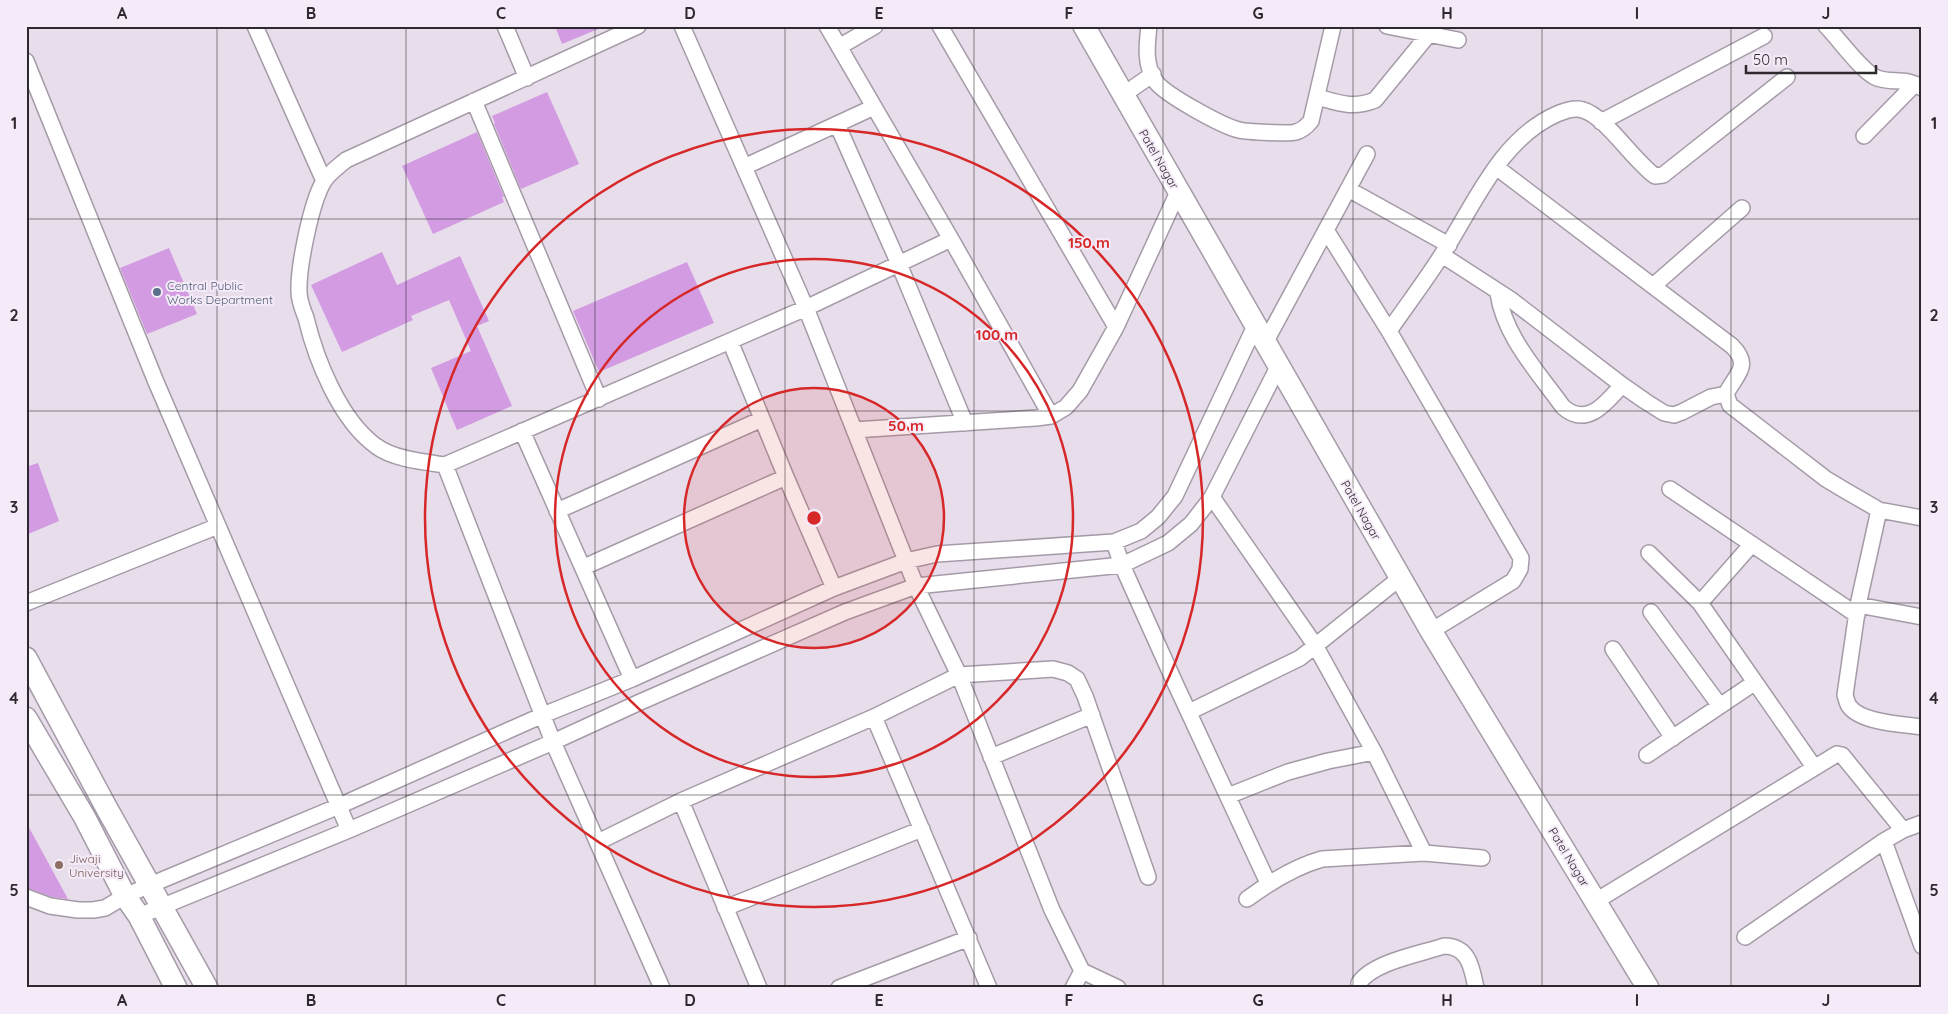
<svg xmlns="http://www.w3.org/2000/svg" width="1948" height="1014" font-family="Quicksand,sans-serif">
  <rect width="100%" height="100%" fill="#e8ddeb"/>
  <path fill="#d29be2" d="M 555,26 L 603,26 L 603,27 L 562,44 Z
    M 547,92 L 579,164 L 521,189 L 494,124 L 495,123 L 492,116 Z
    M 477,132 L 504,197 L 502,197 L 504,202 L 433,234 L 402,166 Z
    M 169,248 L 197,314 L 147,334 L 120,268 Z
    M 382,252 L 397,285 L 460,256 L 489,321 L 477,326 L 512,406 L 457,430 L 431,368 L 471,351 L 449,300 L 411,316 L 413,320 L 342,352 L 311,285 Z
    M 687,262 L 714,323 L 599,372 L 573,311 Z
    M 38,463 L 59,521 L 26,535 L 26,467 Z
    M 26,822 L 68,899 L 52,897 L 26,888 Z"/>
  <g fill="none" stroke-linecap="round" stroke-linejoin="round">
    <defs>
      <path id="street" d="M 255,26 L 324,181
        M 505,26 L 527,78
        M 638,26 L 346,160 C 339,166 329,173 324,181 C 311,202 298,268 299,292 C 299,301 303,310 306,318 C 316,360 340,420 376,446 C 393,459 424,462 445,465 L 806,308 L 951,239
        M 682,26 L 806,308 L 916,586 L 959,675 L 1052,910 L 1082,971 L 1118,988
        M 827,26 L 951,239 L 1051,416
        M 940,26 L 1116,327
        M 1149,26 C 1147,45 1144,65 1156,82 C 1166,95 1222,126 1239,130 C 1247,132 1290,134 1296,132 C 1303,130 1307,126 1311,121 L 1333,26
        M 1387,26 L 1458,40
        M 1826,26 C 1839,39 1862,72 1877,78 C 1893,84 1904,76 1922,88
        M 839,47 L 875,26
        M 26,61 L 156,382 L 349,830
        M 1123,95 L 1153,74
        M 1317,97 C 1339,103 1353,109 1375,100 L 1429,34
        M 474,101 L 599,399
        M 1601,122 L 1764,36
        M 837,124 L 899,264 L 965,423
        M 1864,136 L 1915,84
        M 744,167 L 874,107
        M 1496,167 L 1732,346 C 1752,366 1736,374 1726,394 L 1730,405 L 1826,479 L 1846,491 L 1879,510 L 1922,518
        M 1348,189 L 1449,245
        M 1326,230 L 1389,331 L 1521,558 L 1520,569 L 1513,581 L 1431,631
        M 1442,255 L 1510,299 L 1622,385 L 1645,401 L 1664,413 L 1674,415 L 1682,412 L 1711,397 L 1726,394
        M 1653,286 L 1742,208
        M 1498,293 C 1504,336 1538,372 1563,407 C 1587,428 1606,403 1622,385
        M 1389,331 C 1407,305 1426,280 1443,253 C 1475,204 1500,139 1557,114 C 1564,111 1575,107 1583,110 C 1605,116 1633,160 1655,176 L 1663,175 L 1787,77
        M 730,341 L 786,477 L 834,588
        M 1265,343 L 1367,154
        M 854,430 L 1036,418 L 1051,416 L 1066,407 L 1080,391 L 1116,327 L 1178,192
        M 522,431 L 632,679
        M 445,465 L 553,742 L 662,988
        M 1670,489 L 1857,615
        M 1212,497 L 1315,645 L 1374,752 L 1424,853
        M 1879,510 L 1858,605 L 1845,695 C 1846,698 1847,703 1849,706 C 1861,723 1903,724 1922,727
        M 557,511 L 762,419
        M 1114,542 L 1122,565 L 1175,683 L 1268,883
        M 1649,553 L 1700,603 L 1814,767
        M 584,567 L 786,477
        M 26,603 L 218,526
        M 1700,603 L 1752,544
        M 1858,605 L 1922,617
        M 1651,612 L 1720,706
        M 1613,649 L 1673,738
        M 1189,712 L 1300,658 L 1400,578
        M 874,717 L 989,988
        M 1647,755 L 1754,683
        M 991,757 L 1092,715
        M 1228,796 L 1288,772 L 1328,761 L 1374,752
        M 681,801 L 759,988
        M 1884,841 L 1922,946
        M 598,842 L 681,801 L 874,717 L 959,675 L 1053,669 L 1068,673 L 1077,679 L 1085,696 L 1148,877
        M 26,897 L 50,906 L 78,910 L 93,910 L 105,908 L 125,896 L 150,885 L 339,806 L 543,715 L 632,679 L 834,588 L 906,561 L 937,554 L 1114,542 L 1141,531 L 1158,517 L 1175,496 L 1255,326
        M 1247,899 C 1270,882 1294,867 1322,859 L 1424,853 L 1482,858
        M 1596,901 L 1837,754 L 1842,755 L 1903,830
        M 725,908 L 922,829
        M 139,916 L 349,830 L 553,742 L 638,703 L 845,612 L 916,586 L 1122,565 L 1168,543 L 1191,524 L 1212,497 L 1278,367
        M 1745,937 L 1884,841 L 1903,830 L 1922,823
        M 839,988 L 969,938
        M 1073,988 L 1082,971
        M 1360,988 L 1359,983 C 1373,962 1420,954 1444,946 C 1469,946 1472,968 1476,988"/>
      <path id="secondary" d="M 1084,26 L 1431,631 L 1648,988
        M 26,658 L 106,807 L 207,988
        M 26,718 L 85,818 L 125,896 L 139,916 L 176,988"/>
    </defs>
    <use href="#street" stroke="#a59ba8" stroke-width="18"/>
    <use href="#secondary" stroke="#a59ba8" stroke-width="24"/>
    <use href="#street" stroke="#fff" stroke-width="15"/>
    <use href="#secondary" stroke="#fff" stroke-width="21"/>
  </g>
  <path fill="none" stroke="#2d292e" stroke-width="1" stroke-opacity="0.55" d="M 217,26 L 217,988M 406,26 L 406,988M 595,26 L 595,988M 785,26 L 785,988M 974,26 L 974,988M 1163,26 L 1163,988M 1353,26 L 1353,988M 1542,26 L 1542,988M 1731,26 L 1731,988M 26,219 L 1922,219M 26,411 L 1922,411M 26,603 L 1922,603M 26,795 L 1922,795"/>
  <circle cx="814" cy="518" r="130" fill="#d62828" fill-opacity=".12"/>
  <g fill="none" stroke="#d62828" stroke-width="2.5">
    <circle cx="814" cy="518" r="130"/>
    <circle cx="814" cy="518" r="259"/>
    <circle cx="814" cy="518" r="389"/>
  </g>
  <circle fill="#5c6f8a" stroke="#f5eaf8" stroke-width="2" cx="157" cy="292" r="5"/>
  <circle fill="#8d6e63" stroke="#f5eaf8" stroke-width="2" cx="59" cy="865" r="5"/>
  <g text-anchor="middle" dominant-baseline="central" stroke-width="4" stroke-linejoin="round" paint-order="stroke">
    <g font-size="12" fill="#2d292e" stroke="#f5eaf8">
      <text transform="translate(1159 159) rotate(60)">Patel Nagar</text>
      <text transform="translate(1361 510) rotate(60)">Patel Nagar</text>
      <text transform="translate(1569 857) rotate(59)">Patel Nagar</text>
    </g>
    <g font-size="12" fill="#4e5e75" stroke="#f5eaf8" text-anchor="start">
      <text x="167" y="285">Central Public<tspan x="167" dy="14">Works Department</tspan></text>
    </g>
    <g font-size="12" fill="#785e54" stroke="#f5eaf8" text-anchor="start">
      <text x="69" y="858">Jiwaji<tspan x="69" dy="14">University</tspan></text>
    </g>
  </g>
  <circle cx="814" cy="518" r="8" fill="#d62828" stroke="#f5eaf8" stroke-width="2.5"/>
  <g font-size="15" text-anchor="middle" font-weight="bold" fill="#d62828" stroke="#f5eaf8" stroke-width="4" stroke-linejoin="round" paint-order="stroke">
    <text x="1089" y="248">150 m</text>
    <text x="997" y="340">100 m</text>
    <text x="906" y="431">50 m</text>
  </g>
  <rect width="1948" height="1014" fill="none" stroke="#f5eaf8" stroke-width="55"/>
  <path d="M1746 65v8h130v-8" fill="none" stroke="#2d292e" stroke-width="2.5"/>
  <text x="1753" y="65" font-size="15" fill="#2d292e" stroke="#f5eaf8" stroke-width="4" paint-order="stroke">50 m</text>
  <rect x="28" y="28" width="1892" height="958" fill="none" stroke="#2d292e" stroke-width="2"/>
  <g font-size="16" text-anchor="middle" font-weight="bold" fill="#2d292e">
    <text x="122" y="19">A</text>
    <text x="311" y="19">B</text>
    <text x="501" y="19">C</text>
    <text x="690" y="19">D</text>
    <text x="879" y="19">E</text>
    <text x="1069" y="19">F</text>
    <text x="1258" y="19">G</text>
    <text x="1447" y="19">H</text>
    <text x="1637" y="19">I</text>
    <text x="1826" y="19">J</text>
    <text x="14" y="129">1</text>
    <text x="1934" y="129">1</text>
    <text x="14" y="321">2</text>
    <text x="1934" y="321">2</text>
    <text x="14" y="513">3</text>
    <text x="1934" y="513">3</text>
    <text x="14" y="704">4</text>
    <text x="1934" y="704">4</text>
    <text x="14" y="896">5</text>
    <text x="1934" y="896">5</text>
    <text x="122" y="1006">A</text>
    <text x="311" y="1006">B</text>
    <text x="501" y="1006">C</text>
    <text x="690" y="1006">D</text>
    <text x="879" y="1006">E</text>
    <text x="1069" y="1006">F</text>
    <text x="1258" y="1006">G</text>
    <text x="1447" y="1006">H</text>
    <text x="1637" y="1006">I</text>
    <text x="1826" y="1006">J</text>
  </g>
</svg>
